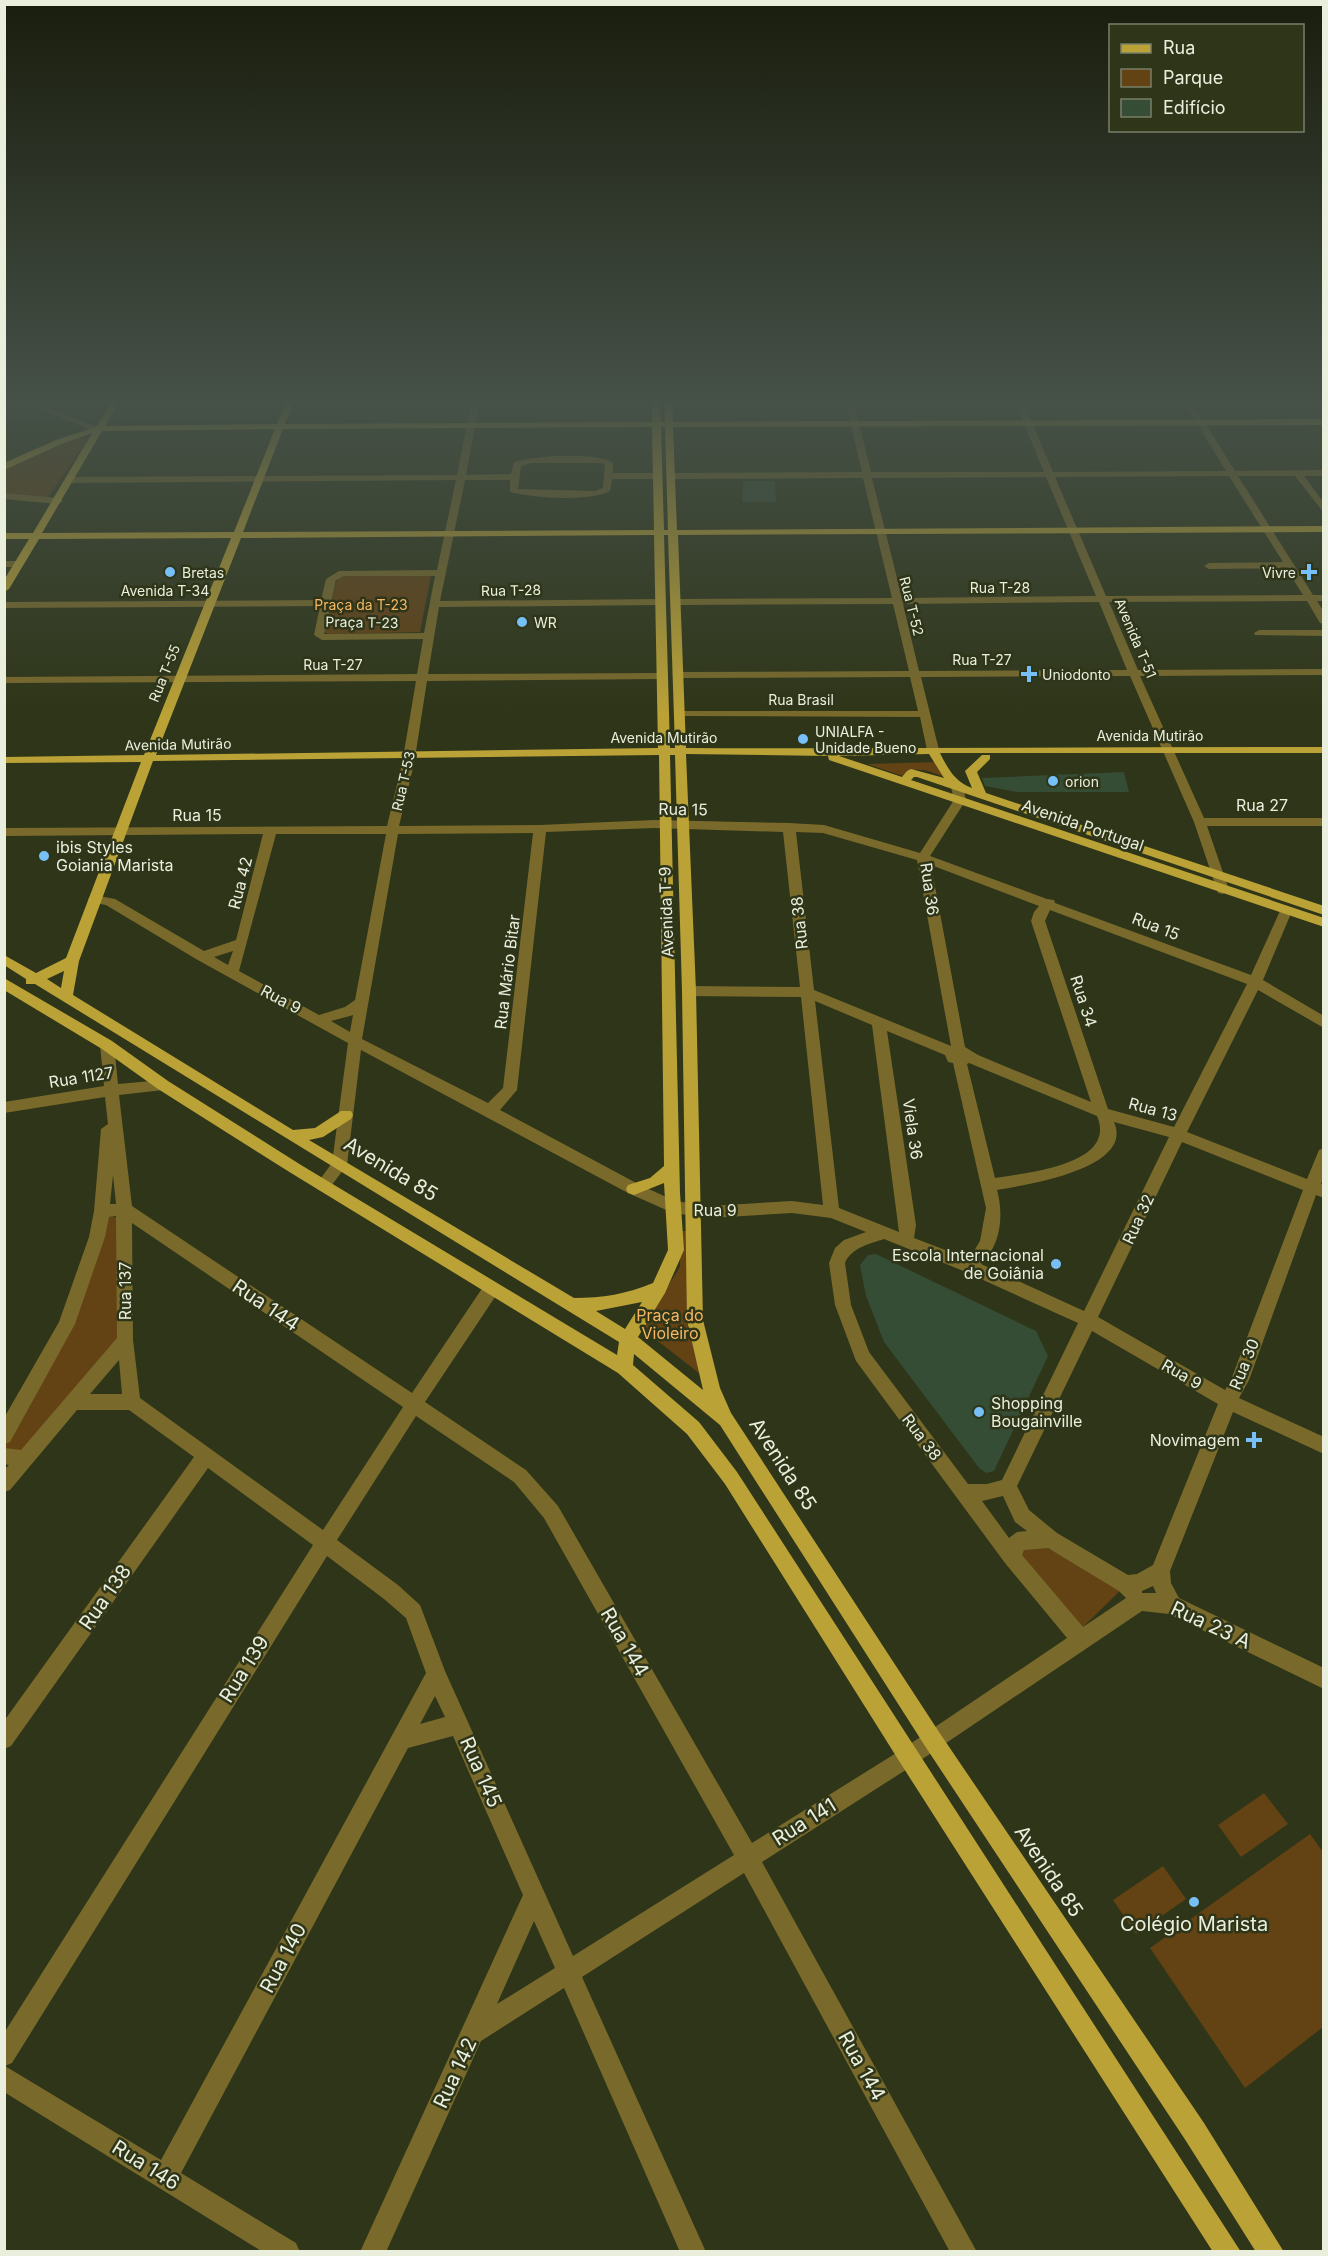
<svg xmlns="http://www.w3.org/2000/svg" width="1328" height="2256" viewBox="0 0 1328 2256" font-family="Inter,sans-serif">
	<rect width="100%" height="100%" fill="#2e3518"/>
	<path fill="#634214" d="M80 437 88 439 46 500 5 496 4 470Z
		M343 576H431L420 632 329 634 323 632 337 579Z
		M936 762 946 778C932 772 916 764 903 776L867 764Z
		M105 1217H117L122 1339 23 1458 5 1449V1445L74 1320Z
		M680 1231H686L704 1377 641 1328 680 1267Z
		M1039 1544 1125 1586 1080 1630 1018 1552Z
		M1264 1793 1288 1824 1241 1857 1218 1825Z
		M1310 1834 1323 1852V2027L1245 2088 1150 1948Z
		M1163 1866 1186 1899 1136 1934 1113 1900Z"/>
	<path fill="#354c35" d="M743 481H775L776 502H742Z
		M1124 772 1129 792H1017L985 786 982 778Z
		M876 1254 1036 1331 1048 1356 994 1471 986 1473 979 1468 884 1342 866 1296 860 1265 868 1255Z"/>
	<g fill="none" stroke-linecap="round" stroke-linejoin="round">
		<path fill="#796a2c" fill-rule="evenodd" d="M14 399H26L96 427 89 429Z
			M472 399H480L466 475 511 474 514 462C533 456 598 451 613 463V473H658L662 476 658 479H612L610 491C588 502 534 498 510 492V480H465L440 601 660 599 665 602 660 605 439 607 428 674 662 673 667 676 662 679 427 681 414 764 399 826 540 825 654 820 789 823 824 825 920 853 954 800 951 787 957 783 963 787 966 800 930 856 1047 899 1054 900 1055 903 1251 975 1280 911 1286 907 1291 908 1292 911 1263 980 1324 1016V1028L1258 990 1187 1132 1307 1179 1319 1150 1324 1148V1176L1321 1184 1324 1185V1198L1316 1195 1249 1380 1239 1398 1324 1437V1454L1233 1412 1170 1571 1171 1583 1179 1598 1324 1668V1689L1169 1614 1142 1611 915 1764 762 1862 977 2252H950L744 1873 582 1977 706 2252H680L564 1988 481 2041 386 2252H360L523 1895 453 1736 408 1748 181 2173 296 2243 300 2252H263L4 2092V2033L313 1545 208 1468 11 1746 4 1749V1721L194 1457 129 1410H77L10 1490 4 1492V1470L9 1465 4 1464V1448L21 1450 117 1338 116 1216 109 1217 105 1237 75 1324 10 1442 4 1444V1418L59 1322 89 1237 94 1211 101 1129 108 1124 105 1097 4 1113V1102L104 1086 100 1045 102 1041H112L114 1045 118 1084 163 1080 170 1085 163 1090 119 1095 132 1206 412 1393 485 1284 491 1282 497 1284 499 1289 497 1294 425 1402 526 1470 558 1506 752 1843 901 1750 1067 1638 1005 1563 856 1361 835 1305 829 1263 835 1248 844 1240 866 1232 831 1218 792 1213 710 1218 673 1213 628 1193 361 1050 347 1165 328 1190H318L315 1186 332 1163 348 1043 196 959 106 905 89 902 88 899 94 895 115 899 204 951 236 940 263 834 4 836V828L387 826 402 764 416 681 4 683V677L417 674 423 639 322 640 314 635 320 606 4 608V602L321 600 326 579 339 571 437 570 456 480 70 483 66 480 70 477 457 475ZM531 463H601L605 464 603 488 595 491 518 489 521 466ZM344 576H435L424 633 324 634 336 580ZM654 828 783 832 800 987 689 986 682 991 689 996 801 997 823 1205 792 1201 710 1206 675 1201 640 1185 500 1110 517 1090 546 832ZM796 832 823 833 917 860 951 1046 814 990ZM533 833 503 1088 488 1103 362 1039 398 834ZM276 834H386L355 1000 345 1007 319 1015 239 971ZM931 865 1039 906 1034 912 1031 921 1091 1102 978 1055 965 1047ZM1050 910 1247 984 1174 1127 1108 1109 1045 921ZM233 951 228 965 214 957ZM815 1001 872 1025 899 1232 839 1208ZM353 1015 350 1032 331 1021 350 1016ZM887 1031 945 1055 948 1062 953 1063 986 1208 980 1241 974 1251 966 1258 914 1238 916 1225ZM969 1063 1097 1116C1118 1165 1026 1173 995 1178L967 1064ZM1114 1122 1169 1137 1084 1311 981 1264C1001 1245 1004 1215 997 1190 1024 1185 1135 1169 1114 1122ZM1182 1142 1303 1190 1232 1377 1225 1390 1098 1317ZM113 1175 116 1204H110ZM132 1223 403 1407 323 1530 140 1398 133 1340ZM884 1239 961 1270 1078 1323 1002 1480 987 1484H968L869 1352 851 1305 845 1263C851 1248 869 1244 884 1239ZM1092 1331 1218 1404 1153 1565 1137 1574 1128 1575 1057 1533 1029 1510 1017 1486ZM119 1360 122 1394H90ZM416 1416 514 1482 544 1518 734 1855 573 1956 445 1671 420 1605 398 1585 337 1540ZM1003 1496 1015 1522 1027 1531 1017 1532 1009 1538 982 1501ZM1048 1548 1119 1591 1126 1598 1083 1627 1022 1555 1024 1550ZM327 1556 384 1599 406 1618 426 1673 161 2160 5 2066 12 2063ZM1153 1586 1156 1593H1142V1591ZM435 1696 445 1717 420 1724ZM534 1921 555 1968 497 2004Z
			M845 399H853L871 472H1044L1014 399H1022L1053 472 1226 471 1182 399H1190L1235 471 1324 470V476H1304L1324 503V513L1295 476H1238L1313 595H1324V601H1317L1324 612V624L1320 623 1307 601 1109 602 1138 670 1324 669V675L1140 676 1204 818H1324V826H1207L1229 890 1223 894 1218 893 1194 822 1130 676 921 677 939 750 933 753 927 750 920 717 674 716V712L678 711H918L910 677 677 678 672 675 677 672 909 671 893 604 676 605 671 602 676 599 892 598 863 478 670 479 666 476 670 473 862 472ZM1229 476 1283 562 1209 563 1204 566 1209 569 1286 568 1303 595 1106 596 1055 477ZM1046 477 1096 596 902 598 872 478ZM1099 602 1127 670 919 671 903 604Z
			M4 493 58 498 63 501 58 504 4 499Z
			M4 561H19L24 564 19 567H4Z
			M1259 630H1324V636L1255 635 1254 633Z"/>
		<path fill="#bba236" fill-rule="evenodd" d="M113 399H121L105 426 277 424 287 399H295L285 424 652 422V399H660L661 422H665L664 399H672L673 422 1324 419V425L673 427 677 530 1324 526V532L678 535 686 748C899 749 1111 747 1324 747V753H940C948 769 955 782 972 788L965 771 982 755H990V759L977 772 986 793 1324 906V915L917 777H914L911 780 1324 918V927L829 760 828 756 686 754 696 991 703 1320 720 1388 731 1413 939 1732 1204 2123 1284 2252H1256L1186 2141 925 1746 720 1425 634 1354 633 1365 699 1422 737 1472 1241 2252H1213L901 1764 725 1484 687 1434 618 1373 291 1173 158 1089 102 1049 4 990V978L112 1041 168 1081 301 1165 617 1355 619 1342 35 984H26V979L4 965V955L36 973 66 958 141 762 4 763V757L144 755 231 538 39 539 9 589 4 592V580L29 539H4V533H33L92 433 62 444 4 470V463L56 440 96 427ZM652 427 654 530 243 532 283 429ZM661 427H665L668 530H664ZM275 429 234 532 42 533 102 431ZM654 535 658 748 156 755 241 538ZM664 535H668L675 748H670ZM929 754 944 778 911 769 907 771 902 777 839 756ZM659 755 664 1166 650 1178 628 1185 626 1189 628 1193 634 1195 664 1183 668 1250 653 1283C627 1294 602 1298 574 1298L309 1140 323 1137 351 1119 353 1115 351 1111H341L315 1128 293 1130 73 995 79 961 153 761ZM670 755H675L682 991 687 1320 703 1390 638 1337 665 1293 684 1250 680 1193ZM64 971 61 988 47 979ZM642 1302 625 1329 596 1311Z"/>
	</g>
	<linearGradient id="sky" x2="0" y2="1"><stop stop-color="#191d0d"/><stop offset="0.56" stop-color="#465148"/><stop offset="1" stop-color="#465148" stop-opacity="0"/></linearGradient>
	<rect width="1328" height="715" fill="url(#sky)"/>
	<g fill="#76c0f7" stroke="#2e3518" stroke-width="2">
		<circle cx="170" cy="572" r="6"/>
		<path d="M1306 563h6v6h6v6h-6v6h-6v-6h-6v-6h6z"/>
		<circle cx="522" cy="622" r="6"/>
		<path d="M1026 665h6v6h6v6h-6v6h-6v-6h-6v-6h6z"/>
		<circle cx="803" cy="739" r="6"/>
		<circle cx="1053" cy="781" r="6"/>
		<circle cx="44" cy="856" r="6"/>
		<circle cx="1056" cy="1264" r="6"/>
		<circle cx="979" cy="1412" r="6"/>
		<path d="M1251 1431h6v6h6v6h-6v6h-6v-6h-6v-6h6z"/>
		<circle cx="1194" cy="1902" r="6"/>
	</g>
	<g text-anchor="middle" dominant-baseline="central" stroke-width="5" stroke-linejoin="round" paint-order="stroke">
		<g font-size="14" fill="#eaefdd" stroke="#2e3518" text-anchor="start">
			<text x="182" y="572">Bretas</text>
			<text x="1296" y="572" text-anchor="end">Vivre</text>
			<text x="534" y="622">WR</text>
			<text x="1042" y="674">Uniodonto</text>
			<text x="815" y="731">UNIALFA -<tspan x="815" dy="16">Unidade Bueno</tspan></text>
			<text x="1065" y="781">orion</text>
		</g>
		<g font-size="14" fill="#eaefdd" stroke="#2e3518">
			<text x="1000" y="587">Rua T-28</text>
			<text x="165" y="590">Avenida T-34</text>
			<text transform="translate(511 590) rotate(-1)">Rua T-28</text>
			<text transform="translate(912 606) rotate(76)">Rua T-52</text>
			<text transform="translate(362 622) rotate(1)">Praça T-23</text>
			<text transform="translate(1136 638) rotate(67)">Avenida T-51</text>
			<text x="982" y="659">Rua T-27</text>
			<text x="333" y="664">Rua T-27</text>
			<text transform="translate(164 673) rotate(-68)">Rua T-55</text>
			<text x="801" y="699">Rua Brasil</text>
			<text x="1150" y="735">Avenida Mutirão</text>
			<text x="664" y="737">Avenida Mutirão</text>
			<text transform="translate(178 744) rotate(-1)">Avenida Mutirão</text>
			<text transform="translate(403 781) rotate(-77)">Rua T-53</text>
		</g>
		<g font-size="14" fill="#f8b763" stroke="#2e3518">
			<text x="361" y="604">Praça da T-23</text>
		</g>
		<g font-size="16" fill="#eaefdd" stroke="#2e3518">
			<text x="1262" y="805">Rua 27</text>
			<text transform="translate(683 809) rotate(1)">Rua 15</text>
			<text x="197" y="815">Rua 15</text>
			<text transform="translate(1083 825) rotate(19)">Avenida Portugal</text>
			<text transform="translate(240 883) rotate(-76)">Rua 42</text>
			<text transform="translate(930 889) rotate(82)">Rua 36</text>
			<text transform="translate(666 912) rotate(-92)">Avenida T-9</text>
			<text transform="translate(799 923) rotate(-96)">Rua 38</text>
			<text transform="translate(1156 926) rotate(21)">Rua 15</text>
			<text transform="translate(507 972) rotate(-83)">Rua Mário Bitar</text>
			<text transform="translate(281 999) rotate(28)">Rua 9</text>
			<text transform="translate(1084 1001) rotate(72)">Rua 34</text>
			<text transform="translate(81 1077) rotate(-9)">Rua 1127</text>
			<text transform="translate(1153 1109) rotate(15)">Rua 13</text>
			<text transform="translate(913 1129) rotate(82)">Viela 36</text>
			<text x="715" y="1210">Rua 9</text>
			<text transform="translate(1138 1219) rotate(-65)">Rua 32</text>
			<text transform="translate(125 1291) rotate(-90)">Rua 137</text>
			<text transform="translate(1244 1364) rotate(-68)">Rua 30</text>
			<text transform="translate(1182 1374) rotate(30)">Rua 9</text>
			<text transform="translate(922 1437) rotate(53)">Rua 38</text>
		</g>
		<g font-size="16" fill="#eaefdd" stroke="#2e3518" text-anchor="start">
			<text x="56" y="847">ibis Styles<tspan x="56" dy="18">Goiania Marista</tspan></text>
			<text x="1044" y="1255" text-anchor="end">Escola Internacional<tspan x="1044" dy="18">de Goiânia</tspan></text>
			<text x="991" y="1403">Shopping<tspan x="991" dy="18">Bougainville</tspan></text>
			<text x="1240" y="1440" text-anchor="end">Novimagem</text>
		</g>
		<g font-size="16" fill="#f8b763" stroke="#2e3518">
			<text x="670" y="1315">Praça do<tspan x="670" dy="18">Violeiro</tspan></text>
		</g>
		<g font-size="20" fill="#eaefdd" stroke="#2e3518">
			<text transform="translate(391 1169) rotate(31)">Avenida 85</text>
			<text transform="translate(266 1305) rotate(34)">Rua 144</text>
			<text transform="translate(783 1464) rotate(57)">Avenida 85</text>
			<text transform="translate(105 1597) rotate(-55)">Rua 138</text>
			<text transform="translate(1211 1625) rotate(25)">Rua 23 A</text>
			<text transform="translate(625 1642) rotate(60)">Rua 144</text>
			<text transform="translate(244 1669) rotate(-58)">Rua 139</text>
			<text transform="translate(481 1772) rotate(66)">Rua 145</text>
			<text transform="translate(804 1822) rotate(-32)">Rua 141</text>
			<text transform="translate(1049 1871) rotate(56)">Avenida 85</text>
			<text transform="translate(283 1958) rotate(-62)">Rua 140</text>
			<text transform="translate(862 2066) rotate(61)">Rua 144</text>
			<text transform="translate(455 2073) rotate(-65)">Rua 142</text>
			<text transform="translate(146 2165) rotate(32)">Rua 146</text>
		</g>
		<g font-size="20" fill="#eaefdd" stroke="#2e3518">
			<text x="1194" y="1924">Colégio Marista</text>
		</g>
	</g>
	<rect width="1328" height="2256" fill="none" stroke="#eaefdd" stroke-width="12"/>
	<rect x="1109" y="24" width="195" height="108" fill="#2e3518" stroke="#797f67" stroke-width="1.5"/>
	<rect x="1121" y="44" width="30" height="9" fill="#bba236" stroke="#797f67" stroke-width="1.5"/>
	<text x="1163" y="54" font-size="18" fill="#eaefdd">Rua</text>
	<rect x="1121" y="69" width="30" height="18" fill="#634214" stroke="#797f67" stroke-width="1.5"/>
	<text x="1163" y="84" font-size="18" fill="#eaefdd">Parque</text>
	<rect x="1121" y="99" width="30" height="18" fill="#354c35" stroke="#797f67" stroke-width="1.5"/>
	<text x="1163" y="114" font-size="18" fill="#eaefdd">Edifício</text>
</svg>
